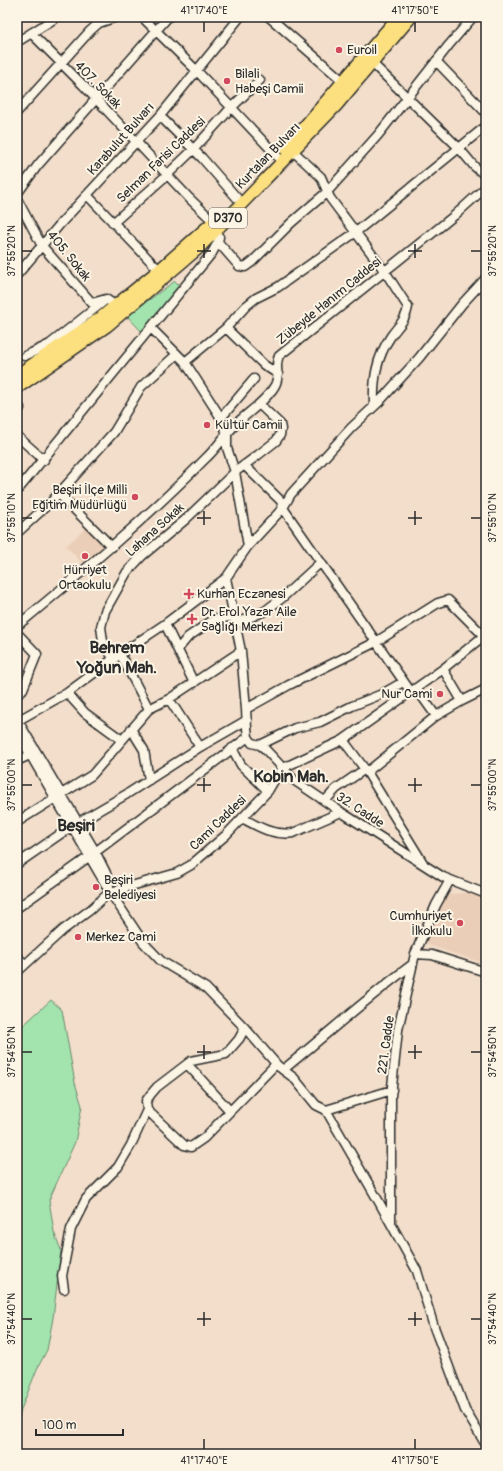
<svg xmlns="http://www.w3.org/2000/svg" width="503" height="1471" viewBox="0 0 503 1471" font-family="Pangolin,sans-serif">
	<rect width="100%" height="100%" fill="#f2deca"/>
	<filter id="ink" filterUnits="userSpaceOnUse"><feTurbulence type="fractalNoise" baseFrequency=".025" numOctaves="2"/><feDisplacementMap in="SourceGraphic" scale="8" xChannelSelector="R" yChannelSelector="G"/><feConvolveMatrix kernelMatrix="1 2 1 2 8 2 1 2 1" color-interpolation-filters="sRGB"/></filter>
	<g filter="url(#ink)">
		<path fill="#ebceb7" d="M87 527 105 546 84 565 66 546Z
			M464 893H475L486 897V964L428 945 427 941 442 904 446 897 452 894Z"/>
		<path fill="#a3e4ae" stroke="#67886c" d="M175 281 178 284 177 291 143 333 127 316Z
			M51 1000 62 1010 75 1083 82 1106 75 1142 49 1200 54 1232 61 1250 53 1318 47 1350 37 1369 22 1407 17 1425V1031Z"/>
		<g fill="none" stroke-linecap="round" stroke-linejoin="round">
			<g stroke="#2b2b2b" stroke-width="11">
				<path id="minor" d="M142 17 197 71 278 157
					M269 17 343 81
					M31 33 83 85 189 198 214 222
					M17 42 57 17
					M436 61 486 113
					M372 63 458 147 474 166 486 176
					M17 112 90 31 99 23 116 17
					M160 116 202 158 237 198
					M293 151 321 177 330 198 386 273 408 307C406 320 398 326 391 336 376 358 373 380 374 406
					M17 194 38 165 168 17
					M87 195 159 270
					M17 199 42 246 92 303 106 299 115 305
					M113 223 168 174 193 150 231 108 260 80
					M218 242 239 266 245 267 252 262 291 223 327 192 378 135 449 45 473 17
					M17 275 61 223 160 116 240 17
					M151 328 185 362 221 418 227 434V448L235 472 248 546
					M226 328 264 365 278 374
					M25 356 50 344 103 302
					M185 362 226 328 246 306 256 298 278 287 356 232 486 126
					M17 411 20 408
					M221 418 254 379
					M17 436 44 460
					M244 465 281 501 283 508 411 692
					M17 491 212 253 218 242 219 237
					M59 494 112 547
					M17 533 53 500 114 432 141 387 177 354
					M226 578 241 651 246 709 247 728 248 737 252 743 260 745 265 749 295 781 341 812 443 877 486 894
					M165 624 194 683
					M235 624 265 611 282 598 321 562
					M17 626C81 573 146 519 205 459 216 449 224 436 235 425 247 413 262 404 272 390 283 376 273 368 279 356L455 215 486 187
					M17 633 37 654 23 689 17 695
					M178 649 188 637 213 620 234 616
					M120 654 149 709
					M114 660 103 641 101 627 105 611 127 572 142 556 185 520 235 472 258 455 276 441 280 435 281 429 280 424 259 404
					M443 669 462 701
					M416 688 436 716
					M67 693 85 713 122 740
					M169 699 200 747
					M246 709 289 685 376 642 438 603 448 600 484 636
					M17 721 67 693 120 654 165 624 226 578 248 546 283 508 291 494 351 428 379 402 419 358 462 304 486 278
					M17 725 21 726 95 851 106 873 109 885
					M131 729 144 750 149 780
					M17 732 110 892 143 942 161 961 206 988 245 1028 278 1066 294 1078 316 1105 326 1110 379 1202 417 1271 434 1327 465 1410 486 1445
					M343 740 367 772 423 863
					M260 745 295 728 320 722 352 706 382 694 403 682
					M232 748 241 765 268 791
					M17 761 34 753
					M367 772 436 716 462 701 486 689
					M325 801 336 789 365 769
					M242 818C259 827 273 836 293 833L341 812
					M17 822 92 775 149 709 169 699 241 651
					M17 864 72 826 127 794 200 747 247 720
					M17 908 90 856 248 737
					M415 954 432 955 486 972
					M17 956 24 964
					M17 972 63 930 90 910 110 892 177 873 191 865 226 835 268 791 275 779 283 768 343 740 443 669 486 634
					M187 1064 230 1111
					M283 1070C326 1035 368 997 413 964
					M147 1110 184 1145 191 1147 204 1138 276 1064
					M326 1110 392 1090
					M391 1222V1096L398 1030 415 954 436 905 450 880
					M64 1289 62 1276 71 1229 86 1199 118 1167 131 1145 147 1110 146 1101 151 1094 157 1087 191 1061 226 1054 239 1039 245 1028"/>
			</g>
			<g stroke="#2b2b2b" stroke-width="14">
				<path id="highway" d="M285 149 398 17
					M17 375 100 318 159 270 222 214
					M17 388 107 326 200 247 336 106 411 17"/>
			</g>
			<use href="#minor" stroke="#fcf5e5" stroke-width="8"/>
			<use href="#highway" stroke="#fce080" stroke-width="11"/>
		</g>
	</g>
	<path fill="none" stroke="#2b2b2b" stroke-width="1.5" d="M204 22V32M415 22V32M204 244V258M415 244V258M22 251H32M197 251H211M408 251H422M471 251H481M204 511V525M415 511V525M22 518H32M197 518H211M408 518H422M471 518H481M204 778V792M415 778V792M22 785H32M197 785H211M408 785H422M471 785H481M204 1045V1059M415 1045V1059M22 1052H32M197 1052H211M408 1052H422M471 1052H481M204 1312V1326M415 1312V1326M22 1319H32M197 1319H211M408 1319H422M471 1319H481M204 1439V1449M415 1439V1449"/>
	<g fill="#d1495b" stroke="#fcf5e5" stroke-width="1.5">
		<circle cx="339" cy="50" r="4"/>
		<circle cx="227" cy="81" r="4"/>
		<circle cx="207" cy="425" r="4"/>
		<circle cx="135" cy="497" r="4"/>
		<circle cx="85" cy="556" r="4"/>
		<path d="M187 588h4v4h4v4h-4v4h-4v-4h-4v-4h4z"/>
		<path d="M190 613h4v4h4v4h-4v4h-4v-4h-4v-4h4z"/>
		<circle cx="440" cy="694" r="4"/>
		<circle cx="96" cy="887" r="4"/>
		<circle cx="460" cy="923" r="4"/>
		<circle cx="78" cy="937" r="4"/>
	</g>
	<g text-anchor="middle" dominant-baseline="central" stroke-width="4" stroke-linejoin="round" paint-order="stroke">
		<rect fill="#fcf5e5" stroke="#6a6863" stroke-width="1" x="209" y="208" width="38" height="20" rx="3"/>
		<g font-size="12" font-weight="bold" fill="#2b2b2b">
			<text x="228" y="218">D370</text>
		</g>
		<g font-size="13" fill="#2b2b2b" stroke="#fcf5e5" text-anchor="start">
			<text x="347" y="50">Euroil</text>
			<text x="235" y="74">Bilali<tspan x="235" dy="15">Habeşi Camii</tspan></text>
			<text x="215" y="425">Kültür Camii</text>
			<text x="127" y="490" text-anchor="end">Beşiri İlçe Milli<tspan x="127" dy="15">Eğitim Müdürlüğü</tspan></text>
			<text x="85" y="570" text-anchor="middle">Hürriyet<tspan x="85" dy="15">Ortaokulu</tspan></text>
			<text x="197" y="594">Kurhan Eczanesi</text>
			<text x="201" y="612">Dr. Erol Yazar Aile<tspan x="201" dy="15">Sağlığı Merkezi</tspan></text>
			<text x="432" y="694" text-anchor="end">Nur Cami</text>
			<text x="104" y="880">Beşiri<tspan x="104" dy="15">Belediyesi</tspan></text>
			<text x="452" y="916" text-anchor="end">Cumhuriyet<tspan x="452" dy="15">İlkokulu</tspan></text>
			<text x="86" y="937">Merkez Cami</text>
		</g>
		<g font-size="13" fill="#2b2b2b" stroke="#fcf5e5">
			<text transform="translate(98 85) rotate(46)">407. Sokak</text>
			<text transform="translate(121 139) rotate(-48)">Karabulut Bulvarı</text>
			<text transform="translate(268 156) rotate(-46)">Kurtalan Bulvarı</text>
			<text transform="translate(161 160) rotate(-44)">Selman Farisi Caddesi</text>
			<text transform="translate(69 256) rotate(51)">405. Sokak</text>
			<text transform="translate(329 301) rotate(-39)">Zübeyde Hanım Caddesi</text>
			<text transform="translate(155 530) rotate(-42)">Lahana Sokak</text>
			<text transform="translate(360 810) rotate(33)">32. Cadde</text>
			<text transform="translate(218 823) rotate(-44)">Cami Caddesi</text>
			<text transform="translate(386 1045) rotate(-82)">221. Cadde</text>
		</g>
		<g font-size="17" font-weight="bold" fill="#2b2b2b" stroke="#fcf5e5">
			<text x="117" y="647">Behrem<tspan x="117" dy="20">Yoğun Mah.</tspan></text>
			<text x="291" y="776">Kobin Mah.</text>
			<text x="76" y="825">Beşiri</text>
		</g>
	</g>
	<rect width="503" height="1471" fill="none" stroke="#fcf5e5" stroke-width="44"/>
	<path d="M36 1429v6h87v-6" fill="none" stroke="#2b2b2b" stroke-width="2"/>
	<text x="42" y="1429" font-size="12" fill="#2b2b2b" stroke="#fcf5e5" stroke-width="3" paint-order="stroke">100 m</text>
	<rect x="22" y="22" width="459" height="1427" fill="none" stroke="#2b2b2b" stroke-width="1.5"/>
	<g font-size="10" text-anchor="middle" fill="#2b2b2b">
		<text x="204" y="14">41°17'40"E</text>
		<text x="415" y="14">41°17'50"E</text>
		<text transform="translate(11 251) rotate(-90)" y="4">37°55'20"N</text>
		<text transform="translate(492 251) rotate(-90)" y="4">37°55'20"N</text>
		<text transform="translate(11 518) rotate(-90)" y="4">37°55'10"N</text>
		<text transform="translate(492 518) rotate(-90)" y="4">37°55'10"N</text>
		<text transform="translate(11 785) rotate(-90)" y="4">37°55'00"N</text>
		<text transform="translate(492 785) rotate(-90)" y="4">37°55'00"N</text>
		<text transform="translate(11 1052) rotate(-90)" y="4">37°54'50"N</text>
		<text transform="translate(492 1052) rotate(-90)" y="4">37°54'50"N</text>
		<text transform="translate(11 1319) rotate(-90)" y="4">37°54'40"N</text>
		<text transform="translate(492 1319) rotate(-90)" y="4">37°54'40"N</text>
		<text x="204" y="1464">41°17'40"E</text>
		<text x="415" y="1464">41°17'50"E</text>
	</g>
</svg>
